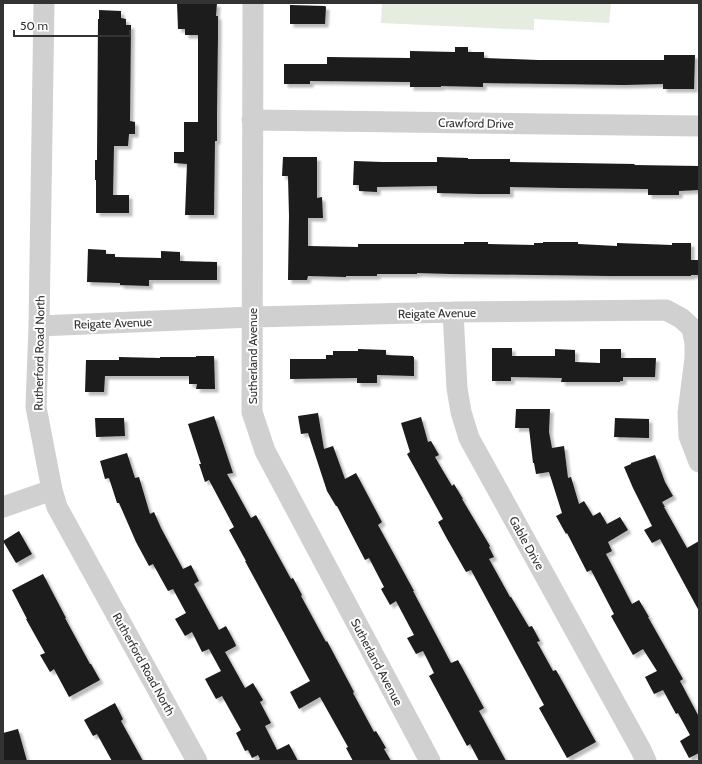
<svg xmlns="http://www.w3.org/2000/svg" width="702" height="764" viewBox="0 0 702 764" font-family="Cabin,sans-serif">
	<defs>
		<filter id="shadow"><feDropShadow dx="3.5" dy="3.5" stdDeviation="1" flood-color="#0004"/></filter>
	</defs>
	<rect width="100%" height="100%" fill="#fff"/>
	<path fill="#e6ecdf" d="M382 3H611L609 23 534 19V30L381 23Z"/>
	<path fill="#1a1a1a" filter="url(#shadow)" d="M177 3H217L216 16H218V35L217 111V141H215L214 215H185L187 164 174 163V152H184V122H198V35H185V29H178Z
		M290 5 325 6 326 7 325 24H290Z
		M99 10 121 11V18L126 19V25H131L130 121 135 122V134H129L128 146H114L113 195H129V213H96V180H95V160H97L98 19H99Z
		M455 47H468V52H484V58L538 60H664V55H695L694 89H663V84L624 85 483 83V87L441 86V87H410V82L310 81V84H284V64H327V57L410 58V51L455 52Z
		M283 157H317V198L322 197 323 218H308V246L358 247V244H464V242H488V244L534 245V243H543V242H578V244L617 246V243L672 245V243H691V260H699V275H691V276H610L451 274 417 273V274H377V276H346V277L308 276 307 280H288L289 216 288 176H282Z
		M437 157 468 158V159H510V162L635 164 634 165 699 166V190L679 191V195H648V189L564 188 510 187V194H479L437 193V186L377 187V192L359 191V185H353L354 161 382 162H437Z
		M88 249 106 250V254H115V257L161 258V251L180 252V261L217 262V280H149V286L120 285V283L87 282Z
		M492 348H512V356H555V349L575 350V362L600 363V349H621V358H656L655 377H623V381H620V382H561L562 378 511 377V381H492Z
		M358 349 386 350V355L413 356V357H414V376L377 375V383H357V378L290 379V359H326V355H333V351H358Z
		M196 356H214L215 389H196L197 384H189V376H105L104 392H85L86 360H119V357L160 358V357H196Z
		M516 409H550L549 432 552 448 564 446 568 478 571 477 579 504 584 501 593 516 600 512 607 524 620 517 628 530 608 542 612 551 606 554 632 604 639 600 649 617H648L683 679 680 681 699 717V753L689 758 680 741 690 735 678 713 676 714 663 690 654 694 645 677 657 671 643 649 633 655 611 616 614 614 591 570 587 572 567 533 566 534 556 516 562 513 549 472 536 474 534 463H533L529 428H515Z
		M318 413 324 449 333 446 345 479 356 473 382 522 378 525 414 591H413L451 663 458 660 484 708 479 711 506 761H479L470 744 467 746 429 676 434 673 423 651 416 654 407 638 414 635 396 601 390 605 381 589 384 587 369 558 365 560 337 506H336L327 491 308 433 301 434 298 416Z
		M214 416 233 473 227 474 251 518 256 515 291 579 293 578 302 595 301 596 326 642 327 641 354 692 353 693 374 732 376 731 386 748 384 749 391 761H353L346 748 348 747 320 697 299 709 290 692 310 681 245 561H246L229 530 234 527 209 480 205 482 199 464H201L188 424Z
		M421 417 428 442 431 441 439 455 435 457 439 464 452 486 454 484 463 499H462L490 546 489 547 494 557 489 559 510 597H511L529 627 532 626 540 641 537 642 553 671 556 670 596 742 567 758 539 708 544 705 471 570 466 572 446 537 438 522 443 519 407 454 410 452 401 423Z
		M95 418H124L125 436 96 437Z
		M615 418 649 419V438L614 437Z
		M127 453 135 478 139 477 150 514 154 512 161 528 183 569 191 565 199 581 194 584 219 630 226 626 235 643 236 646 225 652 245 688 253 683 263 700 260 702 271 723 265 726 277 750 289 744 298 761H257L260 759 258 755 252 758 248 750 245 751 236 733 241 730 222 696 216 699 205 679 221 671 209 649 202 652 192 632 185 636 175 619 186 613 173 589 168 591 153 564 149 566 136 542 119 503H117L109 478 105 479 100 461Z
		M655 455 665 482 673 496 662 502 665 507H664L687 548 699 541V611L660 539 652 543 644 530 652 526 633 488 624 467 631 464V463Z
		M19 531 32 554 16 563 3 541Z
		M43 574 66 618H65L90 664H91L100 680 69 697 54 669 50 672 40 655 45 653 26 619H27L12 590Z
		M115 703 123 719 121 721 143 761H112L97 734 93 736 84 720Z
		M18 729 27 761H3V733Z"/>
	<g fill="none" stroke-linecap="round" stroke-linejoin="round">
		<path stroke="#d0d0d0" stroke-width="21" d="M44 3 39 326 36 407 52 490 57 507 197 761
			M253 3 252 412 265 451 430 761
			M252 120 699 126
			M453 312 457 388 461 412 469 438 641 750 646 761
			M39 326 251 317 453 312 666 310 681 318 692 328 695 343V358L688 413 689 436 699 462
			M3 507 52 490"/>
	</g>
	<g text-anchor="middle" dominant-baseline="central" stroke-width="4" stroke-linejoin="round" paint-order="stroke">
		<g font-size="12" fill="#333" stroke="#fff">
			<text transform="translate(476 123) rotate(1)">Crawford Drive</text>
			<text transform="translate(437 313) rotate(-1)">Reigate Avenue</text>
			<text transform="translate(113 323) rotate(-2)">Reigate Avenue</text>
			<text transform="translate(39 353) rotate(-89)">Rutherford Road North</text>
			<text transform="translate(252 356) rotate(-90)">Sutherland Avenue</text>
			<text transform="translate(527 543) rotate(61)">Gable Drive</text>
			<text transform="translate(377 662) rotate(62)">Sutherland Avenue</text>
			<text transform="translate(144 664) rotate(61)">Rutherford Road North</text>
		</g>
	</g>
	<rect width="702" height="764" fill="none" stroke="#333333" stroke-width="8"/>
	<path d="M14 30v6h116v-6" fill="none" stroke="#333333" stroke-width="2"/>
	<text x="20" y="30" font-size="12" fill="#333333" stroke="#ffffff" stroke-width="3" paint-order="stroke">50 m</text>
</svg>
